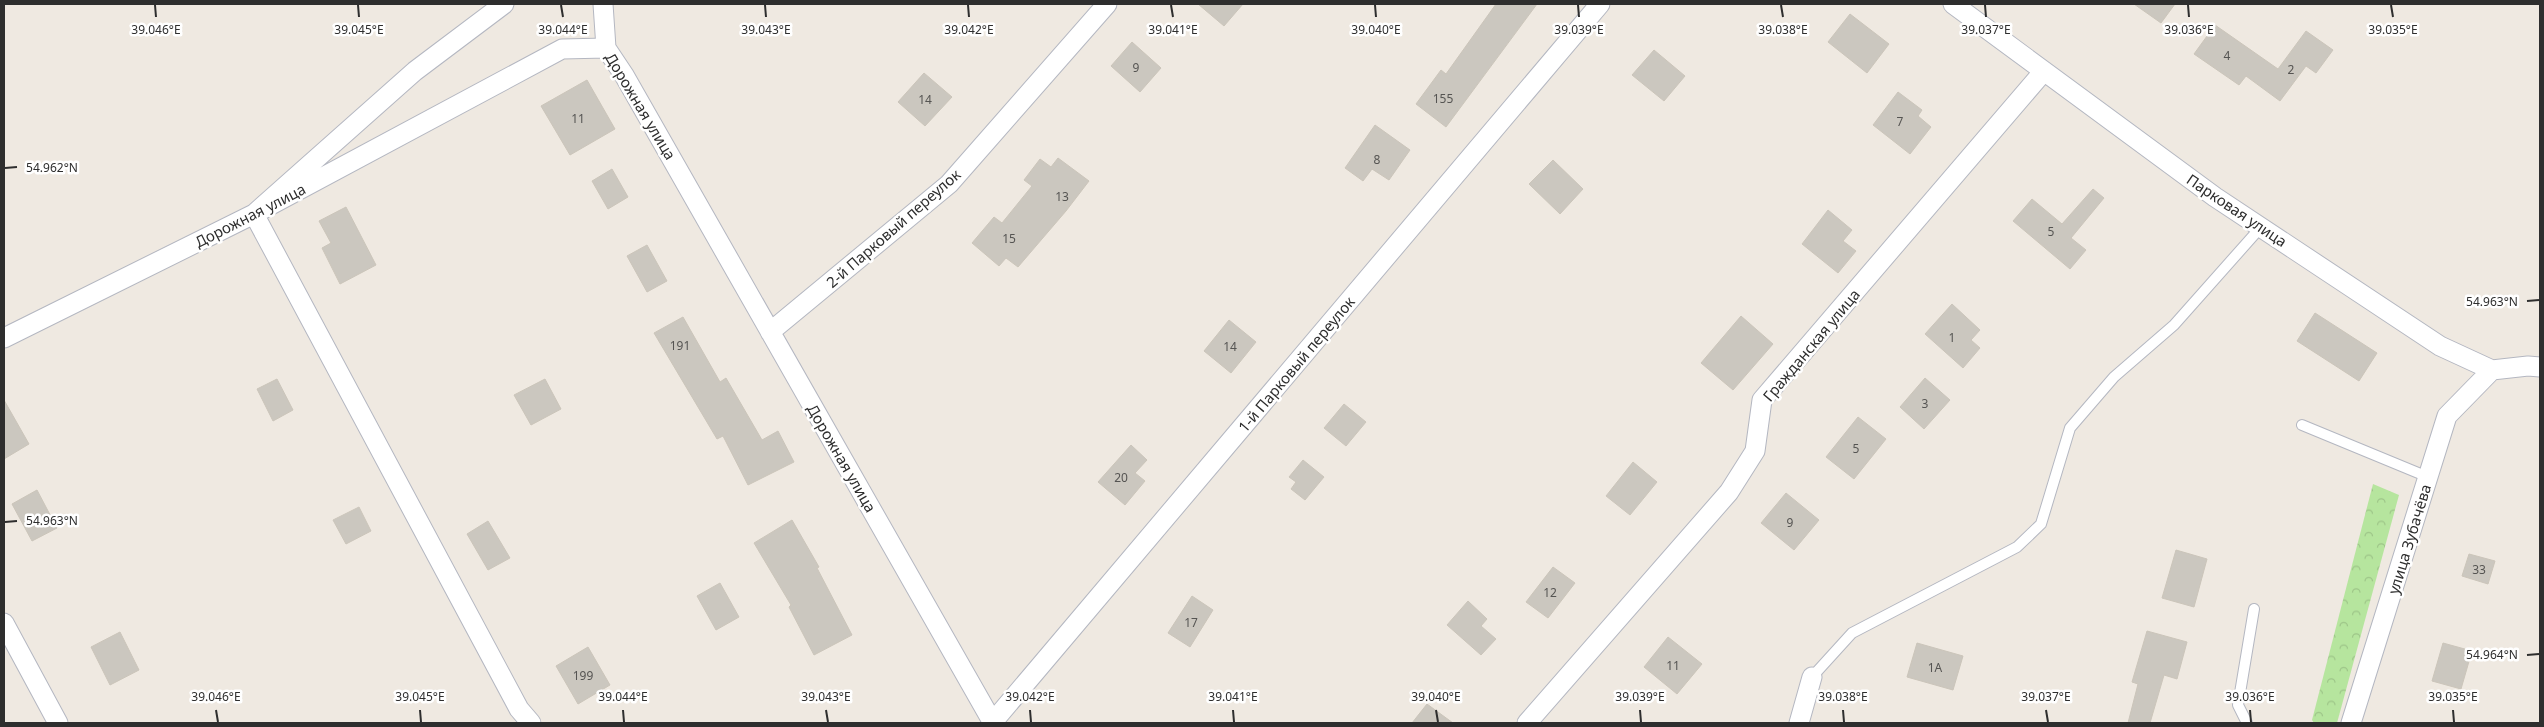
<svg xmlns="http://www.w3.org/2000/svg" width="2544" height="727" viewBox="0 0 2544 727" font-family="'Noto Sans',sans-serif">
	<defs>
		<pattern id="forest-crowns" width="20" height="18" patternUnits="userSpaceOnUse" patternTransform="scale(1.25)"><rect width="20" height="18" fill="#b6e59e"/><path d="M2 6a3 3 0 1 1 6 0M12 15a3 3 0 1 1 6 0" fill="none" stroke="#9dc588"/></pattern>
	</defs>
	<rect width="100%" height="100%" fill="#efe9e1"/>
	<path fill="url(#forest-crowns)" d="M2373 484 2399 495 2337 723H2314L2312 720Z"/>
	<path fill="#cbc7bf" stroke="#cbc5ba" d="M1198 4H1243L1224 26Z
		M1496 4H1537L1446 127 1416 104 1441 70 1446 74Z
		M2134 4H2175L2161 23Z
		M1850 14 1889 44 1867 73 1828 42Z
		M2215 25 2278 69 2306 31 2333 50 2316 73 2306 66 2280 101 2246 76 2239 85 2194 54Z
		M1132 42 1161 68 1140 92 1111 66Z
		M1654 50 1685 76 1664 101 1632 75Z
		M924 73 952 97 925 126 898 102Z
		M587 80 615 129 570 155 541 106Z
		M1898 92 1922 110 1918 116 1931 127 1910 154 1873 125Z
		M1375 125 1410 150 1389 180 1372 169 1363 181 1345 168Z
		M1058 158 1089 181 1066 211 1018 267 1006 258 999 266 972 243 994 217 1002 223 1032 186 1024 180 1040 159 1051 167Z
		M1553 160 1583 189 1560 214 1529 184Z
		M612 169 628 197 608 209 592 181Z
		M2093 189 2104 198 2071 238 2086 250 2070 269 2013 221 2032 199 2062 224Z
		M346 207 376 265 340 284 322 248 331 243 319 221Z
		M1828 210 1852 230 1843 241 1856 251 1838 273 1802 244Z
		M647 245 667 281 647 292 627 256Z
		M1952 304 1980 330 1971 340 1980 348 1963 368 1925 334Z
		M2315 313 2377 353 2359 381 2297 341Z
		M1741 316 1773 344 1733 390 1701 363Z
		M683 317 720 382 726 378 762 440 778 431 794 462 748 485 723 436 717 439 654 333Z
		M1229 320 1256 342 1231 373 1204 351Z
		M1925 378 1950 400 1924 429 1900 407Z
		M277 379 293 410 273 421 257 389Z
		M545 379 561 409 531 425 514 395Z
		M4 400 29 444 4 459Z
		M1344 404 1366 422 1346 446 1324 428Z
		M1858 417 1886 439 1854 479 1826 457Z
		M1131 445 1147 460 1135 473 1145 481 1125 505 1098 482Z
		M1303 460 1324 477 1305 500 1291 489 1296 482 1289 477Z
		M1633 462 1657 482 1630 515 1606 496Z
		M37 490 57 528 32 541 12 504Z
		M1786 493 1819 520 1794 550 1761 523Z
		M359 507 371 531 346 544 333 520Z
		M792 520 819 567 817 568 852 635 814 655 789 607 791 605 754 543Z
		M488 521 510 558 488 570 467 534Z
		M2176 550 2207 559 2194 607 2162 598Z
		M2469 554 2495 561 2488 584 2462 576Z
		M1553 567 1575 583 1548 618 1526 602Z
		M720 583 739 617 716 630 697 596Z
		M1192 596 1213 610 1190 647 1168 633Z
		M1468 601 1487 619 1481 626 1496 639 1481 655 1447 625Z
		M2147 631 2187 642 2177 679 2164 675 2150 723H2128L2138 684 2132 682Z
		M120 632 139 670 110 685 91 647Z
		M1668 637 1702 664 1677 694 1644 667Z
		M1917 643 1963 656 1953 690 1907 677Z
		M2443 643 2472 651 2461 689 2432 681Z
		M588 647 610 685 578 704 556 666Z
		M1427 704 1453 723H1412Z"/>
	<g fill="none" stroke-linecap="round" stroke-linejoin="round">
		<g stroke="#b4b7c1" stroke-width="12">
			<path id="service" d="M2302 425 2428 477
				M1812 677 1852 633 2017 547 2041 524 2070 428 2114 377 2174 325 2261 227
				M2247 723 2238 705 2254 609"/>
		</g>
		<g stroke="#b4b7c1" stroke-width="21">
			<path id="minor" d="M504 4 415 71 254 214 519 709 531 723
				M603 4 606 48
				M1953 4 2215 197 2440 346 2492 370 2528 366 2540 367
				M770 332 949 184 1107 4
				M4 338 254 214 562 49 606 48 624 75 993 723
				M4 623 58 723
				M992 723 1600 4
				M1527 723 1729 492 1755 451 1762 400 2044 71
				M1799 723 1812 677
				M2351 723 2447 416 2492 370"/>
		</g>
		<use href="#service" stroke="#fff" stroke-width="10"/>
		<use href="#minor" stroke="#fff" stroke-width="19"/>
	</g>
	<path fill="none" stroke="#2e2e2e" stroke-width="2" d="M155 5 156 17M358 5 359 17M561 5 563 17M765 5 766 17M968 5 969 17M1171 5 1173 17M1375 5 1376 17M1578 5 1579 17M1781 5 1783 17M1985 5 1986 17M2188 5 2189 17M2391 5 2393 17M5 168 17 167M2527 301 2539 300M5 522 17 521M2527 655 2539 654M216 710 218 722M420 710 421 722M623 710 624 722M826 710 828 722M1030 710 1031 722M1233 710 1234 722M1436 710 1438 722M1640 710 1641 722M1843 710 1844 722M2046 710 2048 722M2250 710 2251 722M2453 710 2454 722"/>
	<g text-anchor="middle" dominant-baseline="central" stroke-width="5" stroke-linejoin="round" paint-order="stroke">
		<g font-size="12" fill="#555452">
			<text x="2227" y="55">4</text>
			<text x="1136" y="67">9</text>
			<text x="2291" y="69">2</text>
			<text x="1443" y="98">155</text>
			<text x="925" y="99">14</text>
			<text x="578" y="118">11</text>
			<text x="1900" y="121">7</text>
			<text x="1377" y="159">8</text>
			<text x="1062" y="196">13</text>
			<text x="2051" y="231">5</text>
			<text x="1009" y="238">15</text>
			<text x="1952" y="337">1</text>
			<text x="680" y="345">191</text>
			<text x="1230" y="346">14</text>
			<text x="1925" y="403">3</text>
			<text x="1856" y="448">5</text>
			<text x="1121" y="477">20</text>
			<text x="1790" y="522">9</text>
			<text x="2479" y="569">33</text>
			<text x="1550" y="592">12</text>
			<text x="1191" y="622">17</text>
			<text x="1673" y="665">11</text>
			<text x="1935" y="667">1А</text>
			<text x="583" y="675">199</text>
		</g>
		<g font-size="15" fill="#2e2e2e" stroke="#fff">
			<text transform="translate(641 106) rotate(59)">Дорожная улица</text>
			<text transform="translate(2237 210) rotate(34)">Парковая улица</text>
			<text transform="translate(250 215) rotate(-27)">Дорожная улица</text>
			<text transform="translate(893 228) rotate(-41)">2-й Парковый переулок</text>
			<text transform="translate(1811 345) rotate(-50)">Гражданская улица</text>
			<text transform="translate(1296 364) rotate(-50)">1-й Парковый переулок</text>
			<text transform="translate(842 458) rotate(60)">Дорожная улица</text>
			<text transform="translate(2409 539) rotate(-73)">улица Зубачёва</text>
		</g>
	</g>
	<g font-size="12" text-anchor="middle" fill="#2e2e2e" stroke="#fff" stroke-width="5" stroke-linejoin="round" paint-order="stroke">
		<text x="156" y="34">39.046°E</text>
		<text x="359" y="34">39.045°E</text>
		<text x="563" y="34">39.044°E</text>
		<text x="766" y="34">39.043°E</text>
		<text x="969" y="34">39.042°E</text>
		<text x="1173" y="34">39.041°E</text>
		<text x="1376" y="34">39.040°E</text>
		<text x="1579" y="34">39.039°E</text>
		<text x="1783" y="34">39.038°E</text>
		<text x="1986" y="34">39.037°E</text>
		<text x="2189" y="34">39.036°E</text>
		<text x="2393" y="34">39.035°E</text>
		<text x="52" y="172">54.962°N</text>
		<text x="2492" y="306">54.963°N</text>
		<text x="52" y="525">54.963°N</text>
		<text x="2492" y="659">54.964°N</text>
		<text x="216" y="701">39.046°E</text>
		<text x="420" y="701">39.045°E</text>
		<text x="623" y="701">39.044°E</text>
		<text x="826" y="701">39.043°E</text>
		<text x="1030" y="701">39.042°E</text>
		<text x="1233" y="701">39.041°E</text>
		<text x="1436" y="701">39.040°E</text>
		<text x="1640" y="701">39.039°E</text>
		<text x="1843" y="701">39.038°E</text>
		<text x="2046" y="701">39.037°E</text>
		<text x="2250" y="701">39.036°E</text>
		<text x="2453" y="701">39.035°E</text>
	</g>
	<rect width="2544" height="727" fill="none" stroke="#2e2e2e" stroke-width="10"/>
</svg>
